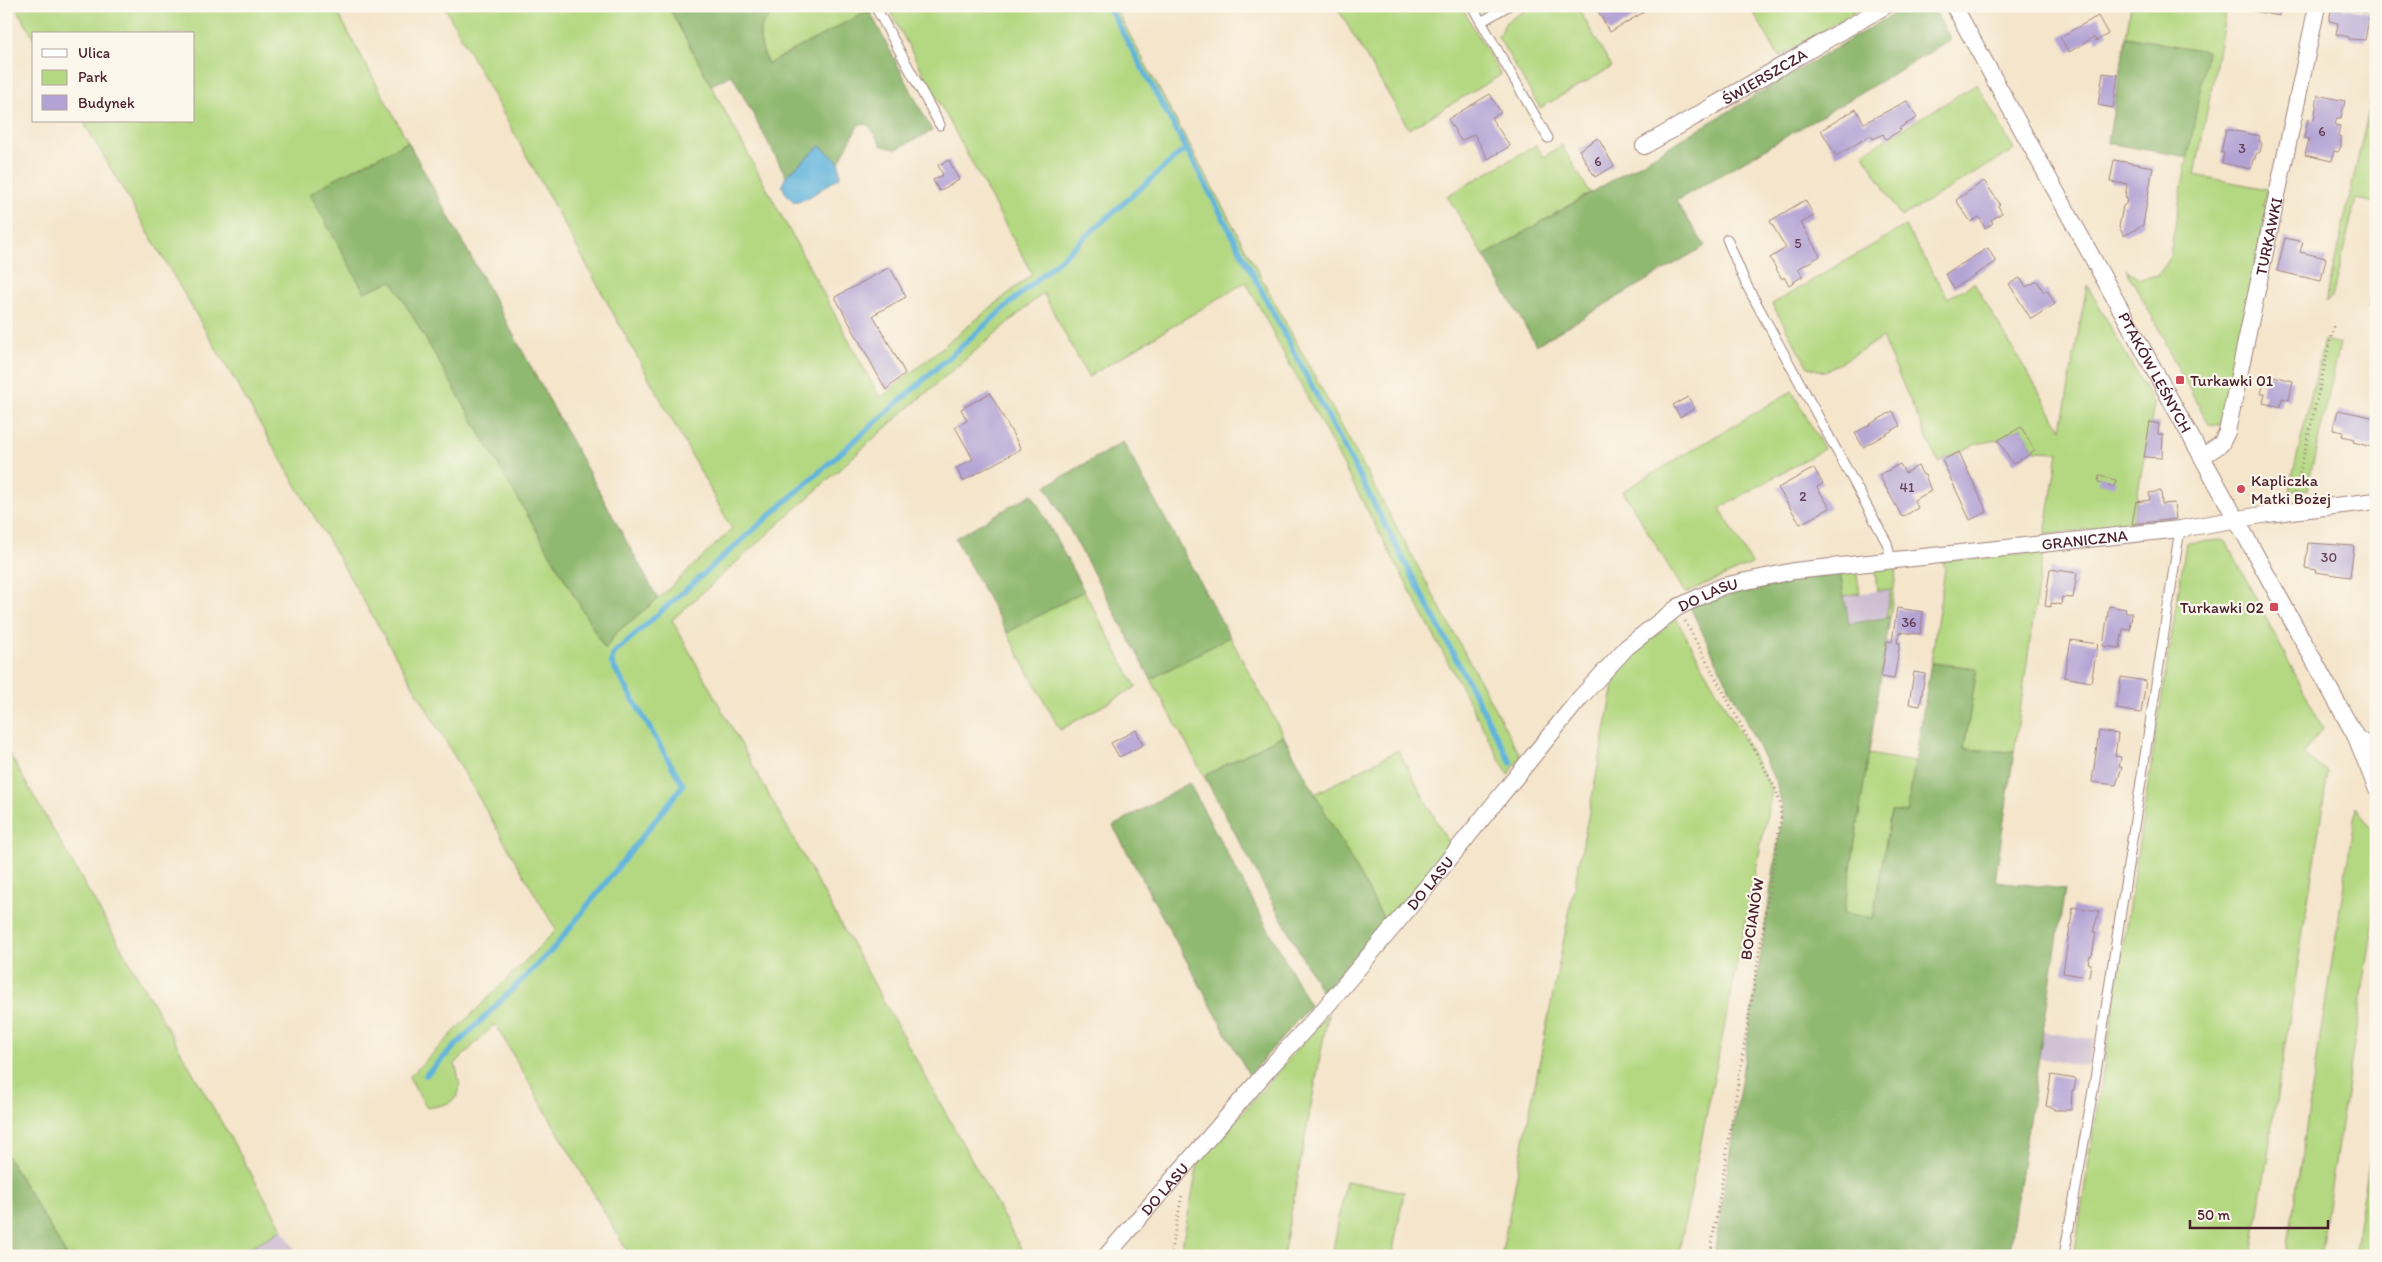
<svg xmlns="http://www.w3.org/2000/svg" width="2382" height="1262" viewBox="0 0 2382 1262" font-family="Itim,sans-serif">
	<rect width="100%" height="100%" fill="#fbf7ec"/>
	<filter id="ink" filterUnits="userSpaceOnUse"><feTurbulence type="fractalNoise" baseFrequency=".02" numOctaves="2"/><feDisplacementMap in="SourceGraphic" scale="10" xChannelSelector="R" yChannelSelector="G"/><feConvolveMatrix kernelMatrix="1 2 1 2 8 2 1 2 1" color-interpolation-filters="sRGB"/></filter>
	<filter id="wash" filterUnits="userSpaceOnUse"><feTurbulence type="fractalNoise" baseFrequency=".0096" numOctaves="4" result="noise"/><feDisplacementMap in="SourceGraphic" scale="20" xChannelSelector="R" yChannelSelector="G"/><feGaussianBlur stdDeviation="1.12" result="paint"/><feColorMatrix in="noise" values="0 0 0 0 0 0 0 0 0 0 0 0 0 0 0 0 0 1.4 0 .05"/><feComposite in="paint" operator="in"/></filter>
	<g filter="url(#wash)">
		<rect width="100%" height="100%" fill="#f4e5cb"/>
		<path fill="#cdbed2" d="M1891 589 1886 617 1848 624 1844 596Z
			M2043 1032 2093 1039 2089 1067 2039 1058Z
			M283 1229 298 1256H235Z"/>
		<path fill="#b4d881" stroke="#7f7c56" d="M15 6H334L408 142 334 179 605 649 617 632 658 599 732 529 444 6H668L880 398 1032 274 887 6H1114L1521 757 1508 775 1246 282 1088 377 1043 293 892 422 672 620 1025 1256H630L495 1024 455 1064C465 1097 459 1103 427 1108L409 1077 556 930 83 121H194V34H34V38Z
			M775 6H867L869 10 768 64C764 54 756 37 762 26 766 19 772 15 775 6Z
			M1336 6H1461L1501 75 1409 129Z
			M1532 6H1577L1612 67 1540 108 1498 37 1506 22Z
			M1750 6H1864L1779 57Z
			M2131 6H2227L2195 175 2267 189 2263 207 2267 208 2221 425 2209 424 2165 345V340L2126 269 2140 279 2158 275 2169 260 2206 52 2126 37Z
			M2376 78V203L2356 199 2332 297 2326 301Z
			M1977 84 2014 150 1901 217 1863 153Z
			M1536 145 1544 157 1562 145 1590 193 1484 256 1447 196Z
			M1905 226 1948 298 1974 283 2061 429 2087 285 2154 404 2132 524 2045 535 2058 452 2035 451 2021 427 1998 440 1976 444 1938 462 1882 338 1825 372 1808 367 1772 304Z
			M2324 340 2340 344 2307 490 2289 491Z
			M1792 391 1824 449 1720 508 1752 564 1685 593 1623 491Z
			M2221 540 2227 543 2323 728 2303 754 2328 772 2252 1256H2074L2186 543Z
			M2043 552 2014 752 1964 749 1977 668 1931 663 1945 569 1943 561Z
			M1897 566 1890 617H1886L1891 589 1877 591 1875 570Z
			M1856 570 1860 593 1844 596 1840 573Z
			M1084 591 1136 687 1060 730 1007 633Z
			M1676 618 1772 790 1678 1256H1501L1618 666Z
			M1230 637 1283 735 1204 776 1151 679Z
			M6 748 283 1229 235 1256H67L6 1154Z
			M1398 750 1450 846 1385 921 1315 794Z
			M1868 754 1915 762 1907 813 1891 811 1873 919 1844 913Z
			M2356 807 2376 836V906L2320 1256H2286Z
			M1328 1014 1283 1256H1180L1198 1164Z
			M2376 1120V1256H2354Z
			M1346 1181 1404 1192 1392 1256H1332Z"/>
		<path fill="#8fb86f" stroke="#6c6c4d" d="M668 6H775C773 15 766 19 762 26 756 37 764 54 768 64L869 10 932 131 896 149 882 146 869 125 859 124 839 162 820 146 786 176 732 75 711 85Z
			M1907 6H1932L1951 40 1676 201 1705 246 1536 345 1484 256Z
			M2126 37 2207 51 2188 157 2108 143Z
			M408 142 658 599 617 632 605 649 392 281 364 292 310 194 334 179Z
			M1123 442 1230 637 1151 679 1046 486Z
			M1032 494 1084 591 1007 633 955 538Z
			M1840 573 1849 624 1890 617 1844 913 1873 918 1891 811 1907 813 1931 663 1977 668 1964 749 2014 752 1995 881 2065 889 2008 1256H1714L1783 810 1777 785 1690 607 1739 587Z
			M1283 735 1385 921 1322 993 1204 776Z
			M1189 783 1310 1006 1249 1075 1113 826Z
			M6 1154 67 1256H6Z"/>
		<path fill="#60b4dc" stroke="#556a84" d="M820 146 839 162 840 177 806 199 794 202 786 194 782 185 786 176Z"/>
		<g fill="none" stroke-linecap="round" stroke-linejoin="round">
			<path stroke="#60b4dc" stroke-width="5.5" d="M1108 6 1186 148 1511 763
				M426 1075 554 948 683 785 611 662 614 653 1186 148"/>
		</g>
		<g id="blocks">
			<path fill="#b3a3d4" d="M1595 6H1641L1644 12 1610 32Z
				M2249 6H2281L2279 16 2248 10Z
				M2332 6H2343V8L2370 13 2365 40 2349 39V37L2336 34 2338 23 2329 21Z
				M2098 16 2108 34 2096 41 2094 37 2069 52 2060 37Z
				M2103 73 2118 75 2113 108 2098 105Z
				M1490 94 1501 113 1491 118 1510 146 1488 159 1474 134 1461 141 1448 119Z
				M2318 95 2345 101 2341 118H2337L2335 125 2340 126 2338 136 2341 137V147L2338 152 2334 151 2332 161 2305 155 2309 139 2304 138 2308 119 2314 120Z
				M1907 101 1917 118 1899 128 1901 130 1886 139 1883 134 1873 139 1871 135 1836 156 1821 130 1856 109 1864 123Z
				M2226 129 2260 136 2259 140 2262 144 2260 152 2256 154 2255 159H2253L2251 169 2222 163 2224 153H2221Z
				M1598 138 1614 166 1595 177 1579 150Z
				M949 160 959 180 939 191 933 180 943 175 938 165Z
				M2114 160 2153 167 2143 225 2124 236 2119 227 2123 206 2126 204 2127 198H2125L2127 184 2110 182Z
				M1984 181 2000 204 1998 206 2002 213 1991 220 1993 223 1985 228 1979 217 1971 222 1956 200Z
				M1805 200 1814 216 1801 223 1820 256 1798 269 1803 276 1789 285 1784 277 1782 279 1770 258 1786 248 1770 221Z
				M2285 238 2303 242 2300 252 2326 258 2321 281 2277 271Z
				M1988 248 1996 262 1954 288 1945 274Z
				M890 267 906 297 873 315 905 373 886 390 835 297Z
				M2020 278 2026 287 2037 281 2044 292 2047 290 2055 304 2031 319 2009 284Z
				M2373 283 2376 284V305L2368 303Z
				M2266 374 2293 381 2289 400 2282 398 2280 407 2263 403 2265 394H2261Z
				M990 393 1021 449 963 481 956 468 973 459 955 427 967 421 961 409Z
				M1688 397 1695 408 1680 417 1673 405Z
				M2338 410 2376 418 2372 447 2353 442 2354 439 2342 436 2343 432 2333 430Z
				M1893 411 1900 426 1863 447 1855 433Z
				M2150 422 2159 424 2158 434 2163 435 2162 458 2144 457Z
				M2021 427 2035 451 2013 464 1998 440Z
				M1959 452 1987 512 1970 520 1942 460Z
				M1900 464 1905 473 1918 466 1923 475H1925L1931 491 1914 500 1918 508 1902 517 1879 475Z
				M1814 468 1823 484 1817 487 1830 508 1800 524 1778 488Z
				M2099 476 2116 480 2114 487 2098 482Z
				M2161 491 2162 504 2174 503 2176 519 2132 524 2136 502 2150 500 2149 493Z
				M2308 543 2354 546 2350 577 2315 572 2316 570 2305 568Z
				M2050 569 2077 573 2073 598 2062 597 2061 605 2051 603V607L2045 606Z
				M2109 606 2126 609 2125 613H2132L2130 630 2123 629 2120 648 2103 646Z
				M1897 608 1923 612 1920 634 1899 632 1897 643H1900L1894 679 1881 677 1887 641 1892 642Z
				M2071 640 2098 644 2091 682 2064 677Z
				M1914 672 1925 674 1920 706 1909 704Z
				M2121 677 2146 681 2141 713 2117 709Z
				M1136 730 1143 745 1119 757 1111 743Z
				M2099 731 2118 734 2115 756 2121 757 2119 767H2122L2116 785 2092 782Z
				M2073 907 2099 911 2093 932H2096L2092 956H2090L2088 963 2091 964 2089 977 2063 973Z
				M2051 1075 2076 1079 2074 1090H2072L2071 1110H2054V1108L2046 1106Z"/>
		</g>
	</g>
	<g filter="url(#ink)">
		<use href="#blocks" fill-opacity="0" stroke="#9f827b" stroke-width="1"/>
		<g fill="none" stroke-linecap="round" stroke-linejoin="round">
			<g stroke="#9f827b" stroke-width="11">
				<path id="lane" d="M875 6 940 125
					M1472 6 1548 138
					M1481 22 1508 6
					M1727 239 1746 284 1887 543 1891 560
					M2064 1256 2095 1079 2180 529"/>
			</g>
			<g stroke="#9f827b" stroke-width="18">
				<g id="street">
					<path id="s1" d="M1954 6 2356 737 2376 787"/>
					<path id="s2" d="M1644 146 1885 6"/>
					<path id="s3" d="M2203 456 2221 444 2227 432 2317 6"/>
					<path d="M2357 738 2367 745 2376 758"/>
					<path id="s4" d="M1106 1256 1272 1065 1324 1009 1425 889 1580 698 1627 647 1678 607 1723 586 1794 571 2180 529 2268 514 2376 501"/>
				</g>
			</g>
			<path stroke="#9f827b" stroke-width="3" stroke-dasharray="1 4" stroke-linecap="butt" d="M2295 493 2334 325
				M1685 621 1775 788 1780 802 1781 819 1710 1256
				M1170 1256 1182 1195"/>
			<use href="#lane" stroke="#fff" stroke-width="9"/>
			<use href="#street" stroke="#fff" stroke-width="16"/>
		</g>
	</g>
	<g fill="#d1495b" stroke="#fbf7ec" stroke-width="2">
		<rect x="2175" y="375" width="10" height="10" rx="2.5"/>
		<circle cx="2241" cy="489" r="5"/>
		<rect x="2269" y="602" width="10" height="10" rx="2.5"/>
	</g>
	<g text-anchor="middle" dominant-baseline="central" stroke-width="4.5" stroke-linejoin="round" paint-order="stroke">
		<g font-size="14" fill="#644055">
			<text x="2322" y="131">6</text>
			<text x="2242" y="148">3</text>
			<text x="1598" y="161">6</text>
			<text x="1798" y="243">5</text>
			<text x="1907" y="487">41</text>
			<text x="1803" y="496">2</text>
			<text x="2329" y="557">30</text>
			<text x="1909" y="622">36</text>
		</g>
		<g font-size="16" fill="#4a1f2b" stroke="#fbf7ec">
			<text stroke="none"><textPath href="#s2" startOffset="139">ŚWIERSZCZA</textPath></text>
			<text stroke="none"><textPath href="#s3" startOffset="235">TURKAWKI</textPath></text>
			<text stroke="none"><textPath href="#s1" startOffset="418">PTAKÓW LEŚNYCH</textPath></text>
			<text stroke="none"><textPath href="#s4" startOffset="1281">GRANICZNA</textPath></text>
			<text stroke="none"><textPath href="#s4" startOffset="899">DO LASU</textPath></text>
			<text stroke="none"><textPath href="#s4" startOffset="494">DO LASU</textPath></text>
			<text transform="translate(1752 919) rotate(-81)">BOCIANÓW</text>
			<text stroke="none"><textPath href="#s4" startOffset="89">DO LASU</textPath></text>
		</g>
		<g font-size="16" fill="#4a1f2b" stroke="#fbf7ec" text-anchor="start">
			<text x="2190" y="380">Turkawki 01</text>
			<text x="2251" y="480">Kapliczka<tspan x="2251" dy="18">Matki Bożej</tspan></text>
			<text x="2264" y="607" text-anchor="end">Turkawki 02</text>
		</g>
	</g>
	<rect width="2382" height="1262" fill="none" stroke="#fbf7ec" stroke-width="25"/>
	<rect x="32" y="32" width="162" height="90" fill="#fbf7ec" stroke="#b4a19f"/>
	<rect x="42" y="49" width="25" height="8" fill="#ffffff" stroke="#b4a19f"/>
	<text x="78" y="58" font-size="15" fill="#4a1f2b">Ulica</text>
	<rect x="42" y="70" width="25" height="15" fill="#b4d881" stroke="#b4a19f"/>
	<text x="78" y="82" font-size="15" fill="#4a1f2b">Park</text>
	<rect x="42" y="95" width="25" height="15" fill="#b3a3d4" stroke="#b4a19f"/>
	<text x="78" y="108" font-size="15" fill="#4a1f2b">Budynek</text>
	<path d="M2190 1220v8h138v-8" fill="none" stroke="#4a1f2b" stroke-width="2.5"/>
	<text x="2197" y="1220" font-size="15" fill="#4a1f2b" stroke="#fbf7ec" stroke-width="4" paint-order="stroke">50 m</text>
</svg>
